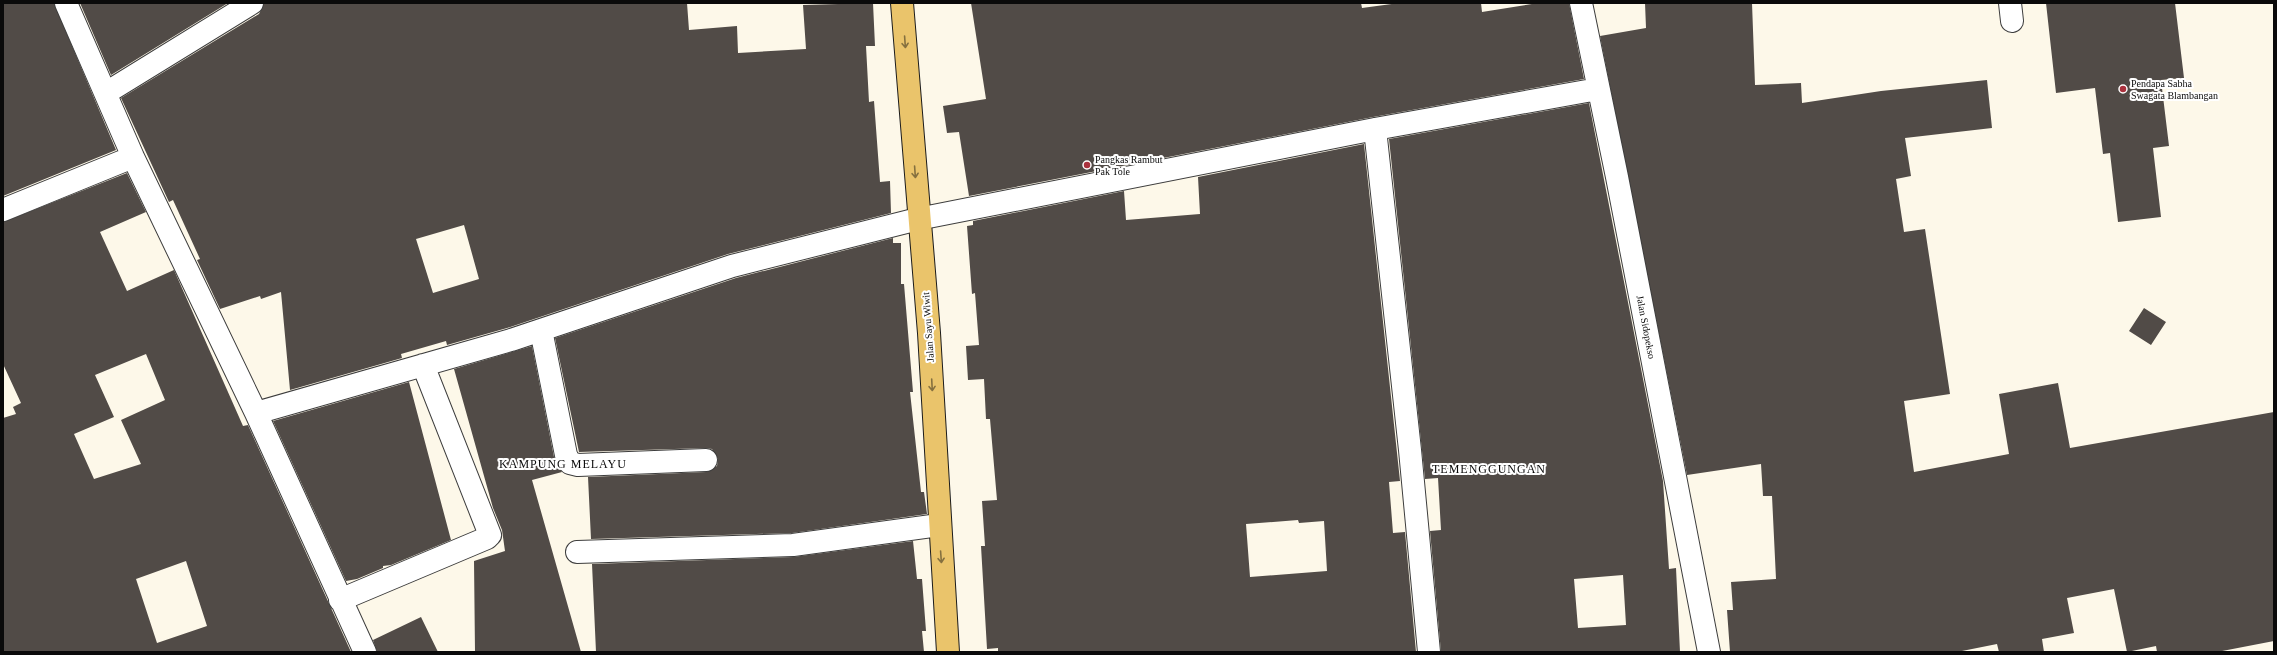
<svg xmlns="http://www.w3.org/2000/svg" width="2277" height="655" viewBox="0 0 2277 655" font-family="'Times New Roman',serif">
	<rect width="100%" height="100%" fill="#fdf8e9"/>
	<path fill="#514b47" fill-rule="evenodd" d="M3 3H54L116 150 3 196Z
		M80 3H228L111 75Z
		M264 3H687L689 30 737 26 738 53 806 49 803 5 873 3 875 46H866L869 102 874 101 880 182 890 181 891 213 728 254 507 328 447 345 446 341 401 354 402 358 290 390 281 292 261 299 260 296 220 309 197 260 200 259 173 200 169 202 121 98 259 14ZM464 225 479 279 433 293 416 239Z
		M971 3H1361L1362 8 1399 3H1481L1482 12 1538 3H1569L1584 79 1373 117 969 196 959 132 947 133 943 106 986 99Z
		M1645 3H1752L1755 85 1801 83 1802 103 1881 91 1987 80 1992 128 1905 138 1911 176 1896 179 1904 232 1925 229 1950 394 1904 401 1914 472 2009 454 1999 394 2058 383 2070 448 2274 412V641L2217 652H2157L2156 646 2127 652 2114 589 2067 598 2074 633 2042 639 2044 652H1999L1997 644 1957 652H1730L1727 610H1733L1731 582 1776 579 1772 496H1763L1761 464 1687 475 1600 36 1646 28Z
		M2046 3H2175L2184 78 2161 80 2169 146 2153 148 2161 217 2118 222 2110 153 2103 154 2095 88 2056 93Z
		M1589 103 1663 481 1669 569 1676 568 1680 652H1441L1430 531 1441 530 1438 478 1425 479 1389 139ZM1623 575 1626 625 1578 628 1574 579Z
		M1364 144 1400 481 1389 482 1393 533 1405 532 1416 652H998V648L987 649 981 546H985L982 501 997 500 990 419H986L984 379 968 380 966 346 979 345 975 293 972 294 967 226 973 225V221L1124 191 1126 220 1200 214 1198 177ZM1298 520 1299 523 1324 521 1327 571 1250 577 1246 524Z
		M127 173 146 212 100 232 127 291 174 270 243 426 248 425 351 652H3V418L16 414 13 407 21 403 3 364V222ZM146 354 165 400 121 420 141 464 94 479 74 434 114 417 95 375ZM186 561 207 626 157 643 136 579Z
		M893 238V243H901V284H904L913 392H910L921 492H924L927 514 792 533 591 539 588 477 706 472 717 466 718 459 712 449 706 448 579 452 555 338 736 278Z
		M2144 308 2166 322 2151 345 2129 331Z
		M532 346 554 457 562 472 532 480 581 652H475L474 561 505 551 502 530 493 508 454 369Z
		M409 382 451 540 391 565 383 566V568L357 579 346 581 273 421Z
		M913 541 917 579H922L926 631H922L924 652H596L592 564 793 557Z
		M421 617 438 652H377L373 640Z"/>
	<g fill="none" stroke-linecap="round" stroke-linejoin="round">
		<g stroke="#3d3d3d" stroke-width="24">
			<path id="minor" d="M66 3 133 157 256 413 365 652
				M1581 3 1617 177 1709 652
				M2010 3 2012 21
				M106 93 252 3
				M1375 129 1410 450 1429 652
				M3 210 133 157
				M541 330 566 455 570 463 578 465 706 460
				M256 413 511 340 732 266 918 219 1375 129 1598 89
				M577 552 793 545 939 525
				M340 600 487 538 490 535 423 365"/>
		</g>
		<g stroke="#1b1b1b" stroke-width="24">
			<path id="major" d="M902 3 929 333 948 652"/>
		</g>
		<use href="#minor" stroke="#fff" stroke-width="22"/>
		<use href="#major" stroke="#eac46b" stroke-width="22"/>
	</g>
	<defs><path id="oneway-shaft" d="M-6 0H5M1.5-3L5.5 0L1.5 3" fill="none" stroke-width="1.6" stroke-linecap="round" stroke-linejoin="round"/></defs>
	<g stroke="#85703f">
		<use href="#oneway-shaft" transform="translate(905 42) rotate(86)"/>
		<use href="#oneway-shaft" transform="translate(915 172) rotate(86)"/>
		<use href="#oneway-shaft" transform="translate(932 385) rotate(87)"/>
		<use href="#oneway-shaft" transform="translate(941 557) rotate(86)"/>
	</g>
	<g fill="#aa313d" stroke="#fff" stroke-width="1.5">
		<circle cx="2123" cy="89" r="4"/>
		<circle cx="1087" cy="165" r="4"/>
	</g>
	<g text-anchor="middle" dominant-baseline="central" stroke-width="4" stroke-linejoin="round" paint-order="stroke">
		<g font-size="10" fill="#0a0a0a" stroke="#fff" text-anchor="start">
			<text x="2131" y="83">Pendapa Sabha<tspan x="2131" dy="12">Swagata Blambangan</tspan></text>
			<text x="1095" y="159">Pangkas Rambut<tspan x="1095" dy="12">Pak Tole</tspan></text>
		</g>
		<g font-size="10" fill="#0a0a0a" stroke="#fff">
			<text transform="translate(928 327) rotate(-94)">Jalan Sayu Wiwit</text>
			<text transform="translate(1646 327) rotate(79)">Jalan Sidopekso</text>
		</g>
		<g font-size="12" letter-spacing="1" fill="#0a0a0a" stroke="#fff">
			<text x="563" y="464">KAMPUNG MELAYU</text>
			<text x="1489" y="469">TEMENGGUNGAN</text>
		</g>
	</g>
	<rect width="2277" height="655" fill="none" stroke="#0a0a0a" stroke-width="8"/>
</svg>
